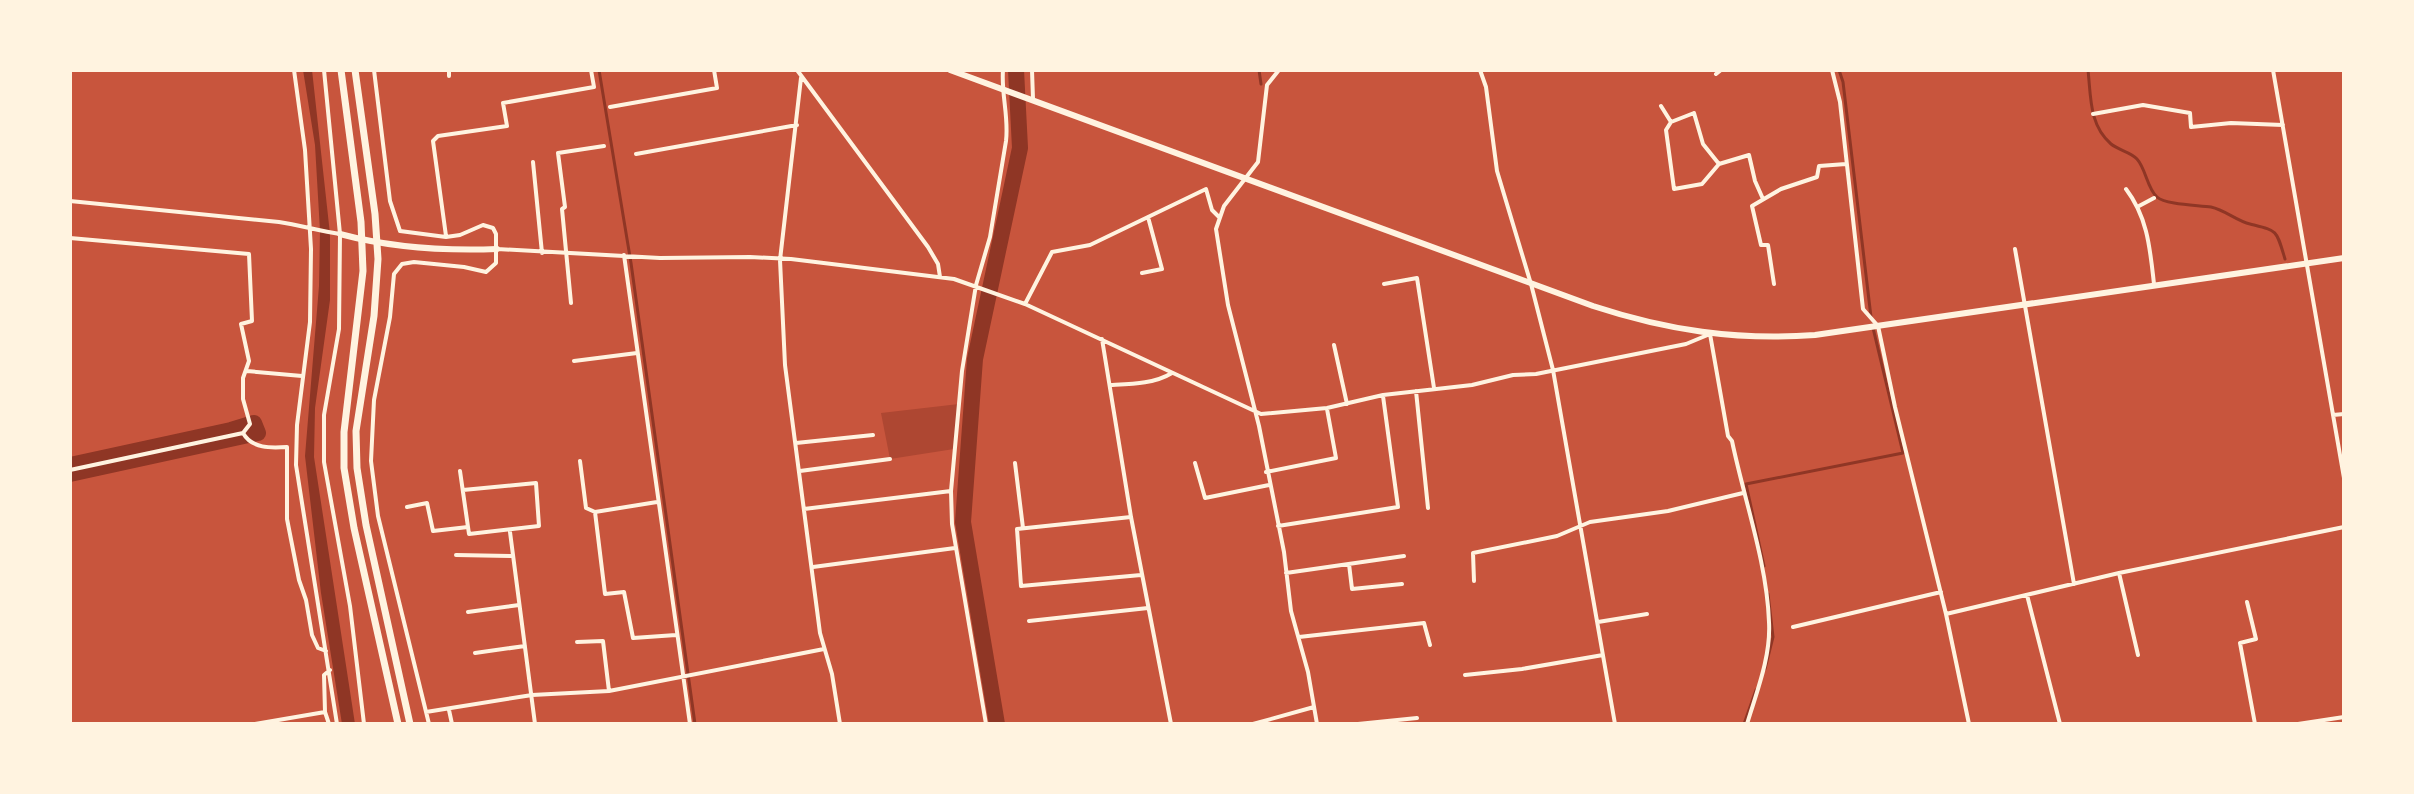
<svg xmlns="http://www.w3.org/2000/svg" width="2414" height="794" viewBox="0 0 2414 794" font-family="Roboto,sans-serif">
	<rect width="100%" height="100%" fill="#c8553d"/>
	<path fill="#ae4732" d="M959 404 954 449 890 459 881 413Z"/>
	<path fill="#8f3625" d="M303 70H312L330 234V300L315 408 314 457 355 724H342L321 593 305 456 319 286 320 231 315 145Z"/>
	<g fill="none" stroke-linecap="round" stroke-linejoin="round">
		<path stroke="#8f3625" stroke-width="3" d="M599 70 631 263 695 724
			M1259 70 1261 84
			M1839 70 1843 82 1871 317
			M2088 70C2091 97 2089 125 2111 144 2118 150 2131 152 2137 159 2146 169 2147 188 2157 197 2166 205 2198 205 2211 207 2225 210 2237 221 2250 224 2278 231 2276 229 2285 259
			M1764 566 1746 484 1903 453 1873 328
			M1765 669 1773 637 1768 594
			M1744 724 1756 690"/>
		<path stroke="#8f3625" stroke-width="16" d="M70 465 231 430 254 423 258 433 70 474
			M997 724 963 522 975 359 1020 148 1016 70"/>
		<path stroke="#fff3e0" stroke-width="4" d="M294 70 305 150 311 249 310 322 297 425 296 465 337 724
			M324 70 340 234 339 329 324 415V462L350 606 364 724
			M374 70 390 201 400 231 446 237 460 235 483 225 493 228 496 234V263L486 272 464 267 414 262 402 264 394 274 390 317 374 400 371 461 378 516 429 724
			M449 70V76
			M797 70 928 247 938 264 940 277
			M1032 70 1033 99
			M1279 70 1267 85 1258 162 1224 206 1216 229 1228 305 1259 426 1284 552 1291 611 1308 672 1317 724
			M1480 70 1486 87 1497 171 1531 284 1553 370 1615 724
			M1832 70 1840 102 1863 309 1878 326 1895 407 1946 614 1969 724
			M2273 70 2344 478
			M1716 74 1721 70
			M801 78 780 260 785 365 820 633 832 674 840 724
			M1661 106 1671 122
			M610 107 717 88 714 70
			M2093 114 2143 105 2190 113 2191 127 2231 123 2283 125
			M636 154 797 125
			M533 162 542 253
			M1719 164 1703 144 1694 113 1671 122 1666 130 1674 189 1702 184 1719 164 1749 155 1755 181 1763 199
			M2126 189C2148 218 2150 249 2154 284
			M70 201 279 222C300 225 319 231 340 234
			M2139 206 2154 198
			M446 236 433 141 438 136 507 126 503 103 594 87 591 70
			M70 238 249 254 252 321 241 324 249 361 243 378V399L250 424 243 433 70 470
			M497 249 660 258 750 257 791 259 954 279 1025 304 1261 414 1327 408 1383 395 1472 385 1513 375 1536 374 1686 344 1710 334 1728 436 1732 441C1744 499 1767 563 1769 622 1771 656 1757 691 1747 724
			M2015 249 2074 584
			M624 255 690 724
			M1142 273 1162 269 1148 217
			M1384 284 1417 278 1434 388
			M1774 284 1768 245H1761L1752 206 1781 189 1817 177 1819 166 1846 164
			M571 303 562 209 565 207 558 153 604 146
			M1025 304 1052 252 1090 245 1206 189 1212 210 1219 217
			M1102 339 1131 517 1171 724
			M1334 345 1347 404
			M574 361 637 353
			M247 371 302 376
			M1110 385C1131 384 1154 384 1172 373
			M1416 391 1428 508
			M2333 415 2344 414
			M243 433C252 449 271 448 287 447
			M796 443 873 435
			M287 447V519L299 580 306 600 312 635 318 648 326 651
			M580 461 586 508 595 512 657 502
			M1015 463 1023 528
			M1195 463 1205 498 1269 485
			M460 471 469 534 539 526 536 483 463 490
			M800 471 890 459
			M1266 472 1336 458 1327 409
			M407 507 427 503 433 531 468 527
			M804 509 951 491
			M595 512 605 594 624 592 633 638 676 635
			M1131 517 1017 529 1021 586 1141 575
			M1278 526 1398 507 1383 396
			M510 532 535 724
			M456 555 513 556
			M1349 564 1352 589 1402 584
			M813 567 955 548
			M1286 573 1404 556
			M2119 573 2138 655
			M1474 581 1473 553 1557 536 1590 522 1668 511 1743 493
			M2027 595 2060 724
			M2247 602 2256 639 2240 643 2255 724
			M468 612 519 605
			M1946 614 2119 573 2344 527
			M1029 621 1148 608
			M1598 622 1647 614
			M1793 627 1941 592
			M1299 637 1424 623 1430 645
			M577 642 603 641 609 691
			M475 653 525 646
			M1465 675 1522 669 1603 655
			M449 710 452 724
			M426 712 532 695 609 691 824 649
			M255 724 325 712
			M329 724 325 712 324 675 330 670
			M986 724 952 524 951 491 962 371 976 285 990 237 1006 141C1009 117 1001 94 1003 70
			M1253 724 1314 707
			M1358 724 1417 718
			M2298 724 2344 717"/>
		<path stroke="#fff3e0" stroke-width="6" d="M950 70 1593 306C1666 330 1737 341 1815 335L2344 258
			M340 234C392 248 443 251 497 249"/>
		<path stroke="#fff3e0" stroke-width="7" d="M341 70 361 222 363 271 344 432V468L354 528 398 724
			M355 70 375 214 378 259 374 316 356 431 357 468 366 525 410 724"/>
	</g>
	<rect width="2414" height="794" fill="none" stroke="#fff3e0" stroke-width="144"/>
</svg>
